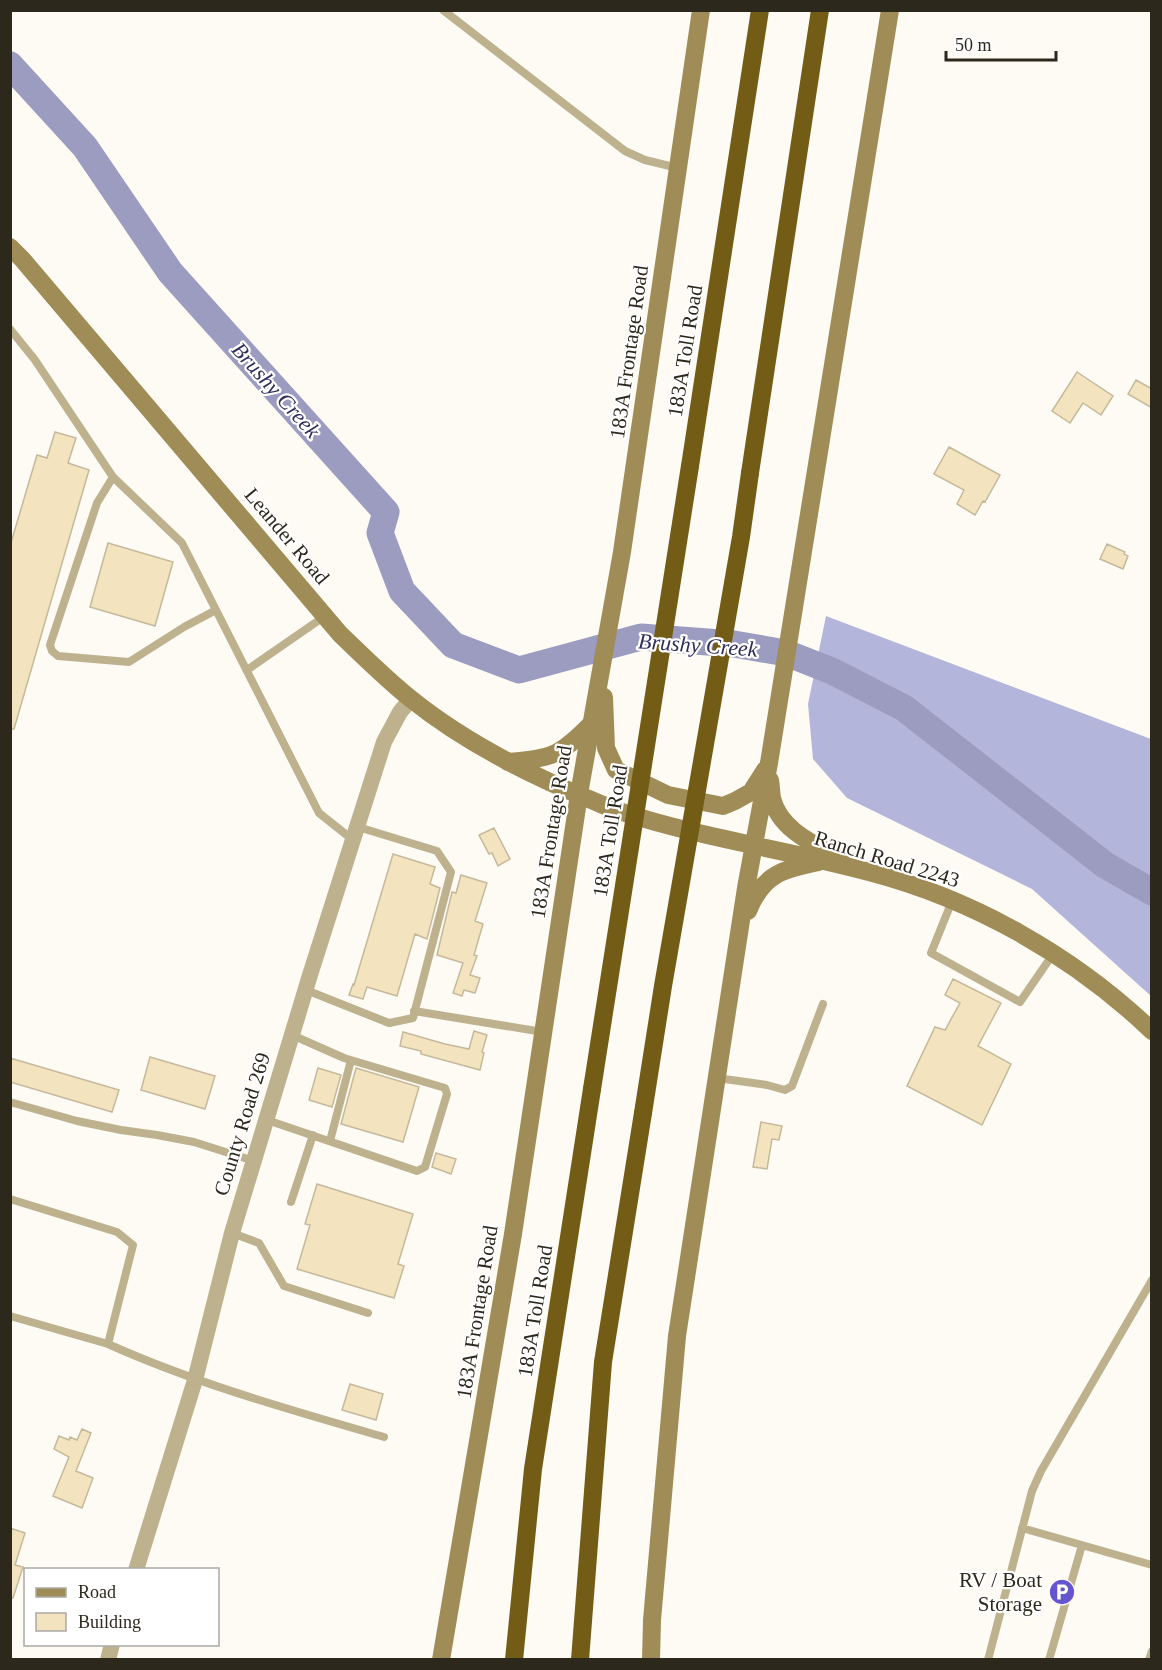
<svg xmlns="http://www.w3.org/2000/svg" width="1162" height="1670" viewBox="0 0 1162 1670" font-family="'Times New Roman',serif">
	<rect width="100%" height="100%" fill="#fefbf5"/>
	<path fill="#b4b5da" d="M826 616 1151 739V996L1032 889 847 798 813 759 808 704Z"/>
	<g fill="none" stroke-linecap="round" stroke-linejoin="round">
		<path stroke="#9b9cc0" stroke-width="27" d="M10 65 85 147 170 272 386 512 380 533 402 591 453 645 519 670 641 637 734 644 786 653 832 671 904 708 1105 865 1152 892"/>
	</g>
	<path fill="#f3e4bf" stroke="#c5b99b" stroke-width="1.5" d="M1077 372 1113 396 1101 415 1083 403 1070 423 1052 411Z
		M1136 380 1152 389V408L1128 394Z
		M55 432 76 438 68 463 89 470 14 729H10V546L37 455 47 458Z
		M949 447 1000 475 985 502 983 501 975 515 957 504 964 490 934 474Z
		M108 543 173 562 155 626 90 607Z
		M1107 544 1125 552 1124 554 1128 556 1123 569 1100 559Z
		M494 828 510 859 498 866 492 853 489 854 479 835Z
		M393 854 435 867 430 884 440 888 427 939 415 934 397 996 367 987 363 999 349 995 353 984 354 985Z
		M461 875 487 883 475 921 483 924 474 955 477 956 470 975 480 978 475 993 464 990 462 996 453 993 463 963 437 955 452 892 456 893Z
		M953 979 1001 1003 978 1046 1011 1064 982 1125 907 1086 935 1027 945 1030 960 1003 945 995Z
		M474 1031 487 1035 482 1052 484 1053 480 1070 421 1054V1051L400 1046 403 1032 445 1044 469 1049Z
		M150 1057 215 1076 205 1109 141 1090Z
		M10 1058 119 1090 112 1112 10 1082Z
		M318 1068 341 1075 332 1107 309 1100Z
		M356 1068 419 1087 403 1142 341 1124Z
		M761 1122 782 1126 779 1140 772 1139 767 1169 753 1167Z
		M436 1153 456 1159 451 1174 432 1167Z
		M317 1184 413 1214 398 1264 404 1266 394 1298 297 1269 310 1225 305 1224Z
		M350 1384 383 1394 376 1420 342 1410Z
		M82 1429 91 1433 76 1471 93 1478 82 1508 53 1496 69 1457 54 1449 59 1436 69 1440 70 1437 77 1440Z
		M10 1528 25 1533 15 1565 23 1567 13 1598H10Z"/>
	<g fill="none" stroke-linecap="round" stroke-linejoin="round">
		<path stroke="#beb18e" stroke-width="8" d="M443 10 625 151 645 160 678 168
			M10 329 35 360 113 477 182 543 319 813 353 840
			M113 477 97 503 50 645 52 651 58 656 129 662 184 627 216 610
			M247 670 325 616
			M952 901 931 953 1020 1002 1053 954
			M306 990 389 1023 413 1018 451 872 437 851 358 827
			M414 1011 543 1032
			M717 1078 767 1085 785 1090 792 1086 823 1004
			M10 1102 77 1121 121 1130 157 1135 194 1142 254 1161
			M267 1120 417 1171 425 1167 447 1094 445 1088 344 1058 292 1035
			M330 1141 351 1060
			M10 1199 117 1232 133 1245 108 1344C197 1384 291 1410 384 1437
			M291 1202 313 1135
			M232 1233 259 1243 284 1286 368 1313
			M10 1316 108 1344
			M1022 1528 1152 1565
			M988 1660 1032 1491 1041 1471 1152 1280
			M1049 1660 1082 1545
			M1149 1660 1152 1651"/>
		<path stroke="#beb18e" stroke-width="16" d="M136 1570 195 1380 232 1233 310 975 384 742 400 712 411 699
			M108 1660 112 1644"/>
		<path stroke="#a08c56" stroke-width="18" d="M10 247 22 259 340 634C363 656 386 679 411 699 462 740 520 770 579 795 593 800 607 808 622 812 702 838 787 850 869 872 973 899 1074 956 1152 1031
			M604 697 606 748 616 770 668 795 723 806 735 801 751 792 765 770
			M508 762C553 758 560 756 592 723
			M770 780C771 786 771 792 772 798 779 830 816 845 841 859
			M748 911C763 874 783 869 819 862
			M441 1660 513 1234 579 794 622 552 701 10
			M651 1660 652 1620 677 1336 746 888 769 763 890 10"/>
		<path stroke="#735c16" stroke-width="18" d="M690 466 760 10
			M750 473 820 10
			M514 1660 533 1469 592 1089
			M580 1660 603 1362 643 1113"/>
		<path stroke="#735c16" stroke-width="18" d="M592 1089 690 466
			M643 1113 663 986 741 537 750 473"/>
	</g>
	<defs>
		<g id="parking-disc" transform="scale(1.35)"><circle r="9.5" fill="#6556d0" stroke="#fff"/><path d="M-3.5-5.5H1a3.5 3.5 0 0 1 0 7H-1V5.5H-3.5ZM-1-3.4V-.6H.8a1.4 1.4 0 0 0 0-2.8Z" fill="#fff"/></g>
	</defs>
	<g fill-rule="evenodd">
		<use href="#parking-disc" x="1062" y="1592"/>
	</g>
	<g text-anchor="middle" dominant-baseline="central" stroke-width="4.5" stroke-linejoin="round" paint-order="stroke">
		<g font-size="21" fill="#2d281c" stroke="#fff">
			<text transform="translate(685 351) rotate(-81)">183A Toll Road</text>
			<text transform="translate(629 352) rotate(-82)">183A Frontage Road</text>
			<text transform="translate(287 536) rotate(50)">Leander Road</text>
			<text transform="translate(610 831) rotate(-81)">183A Toll Road</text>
			<text transform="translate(551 832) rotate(-81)">183A Frontage Road</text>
			<text transform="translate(887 859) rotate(17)">Ranch Road 2243</text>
			<text transform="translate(242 1124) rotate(-73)">County Road 269</text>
			<text transform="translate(535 1311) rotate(-81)">183A Toll Road</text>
			<text transform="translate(477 1312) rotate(-81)">183A Frontage Road</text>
		</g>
		<g font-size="21" fill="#2d281c" stroke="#fff" text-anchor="end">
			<text x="1042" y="1580">RV / Boat<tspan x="1042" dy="24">Storage</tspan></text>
		</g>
		<g font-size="22" font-style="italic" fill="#302d5c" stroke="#fff">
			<text transform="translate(276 390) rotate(48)">Brushy Creek</text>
			<text transform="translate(698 645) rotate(4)">Brushy Creek</text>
		</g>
	</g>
	<rect width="1162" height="1670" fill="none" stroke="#2d281c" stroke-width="24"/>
	<rect x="24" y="1568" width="195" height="78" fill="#ffffff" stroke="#aba9a4" stroke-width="1.5"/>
	<rect x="36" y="1588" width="30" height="9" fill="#a08c56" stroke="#aba9a4" stroke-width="1.5"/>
	<text x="78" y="1598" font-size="18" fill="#2d281c">Road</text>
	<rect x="36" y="1613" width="30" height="18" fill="#f3e4bf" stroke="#aba9a4" stroke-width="1.5"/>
	<text x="78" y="1628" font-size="18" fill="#2d281c">Building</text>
	<path d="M946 51v9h110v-9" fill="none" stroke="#2d281c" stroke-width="3"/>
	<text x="955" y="51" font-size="18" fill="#2d281c" stroke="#ffffff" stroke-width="4.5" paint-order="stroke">50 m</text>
</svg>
